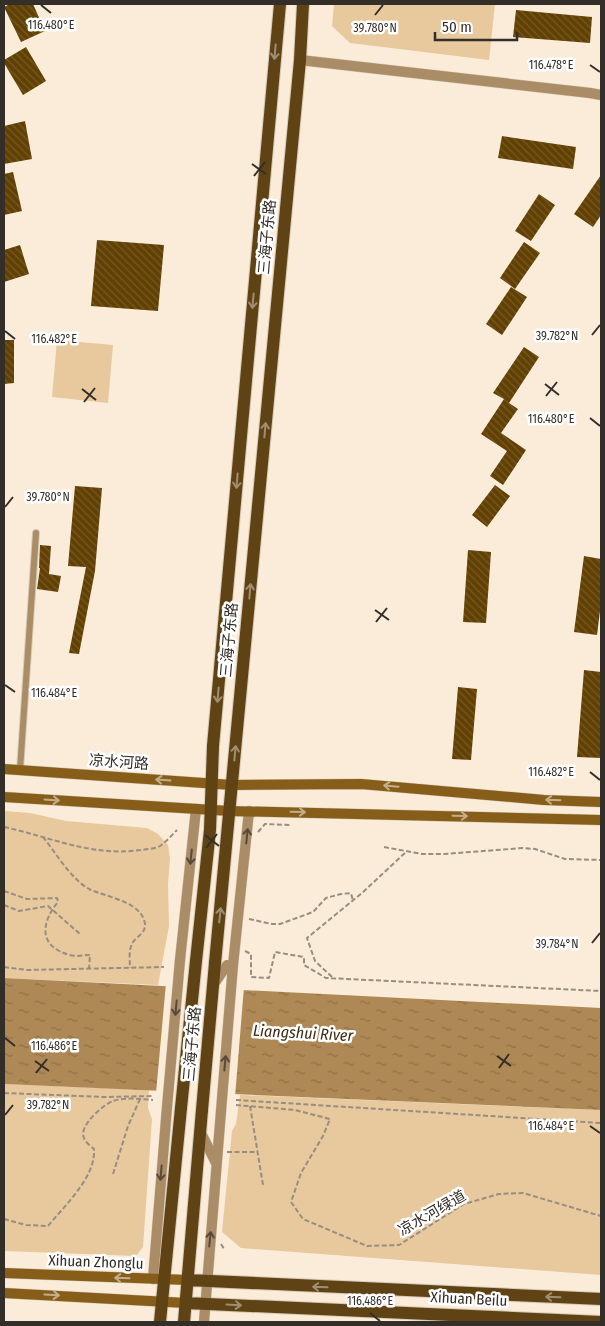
<svg xmlns="http://www.w3.org/2000/svg" width="605" height="1326" viewBox="0 0 605 1326" font-family="'Fira Sans Condensed','Noto Sans SC',sans-serif">
	<defs>
		<pattern id="water-ripples" width="26" height="14" patternUnits="userSpaceOnUse" patternTransform="scale(1.25)"><rect width="26" height="14" fill="#ae8955"/><path d="M2 4q2-2 4 0t4 0M15 11q2-2 4 0t4 0" fill="none" stroke="#8e7046"/></pattern>
		<pattern id="building-back-hatch" width="6" height="6" patternUnits="userSpaceOnUse" patternTransform="scale(1.25)"><rect width="6" height="6" fill="#614002"/><path d="M-1 5l2 2M0 0l6 6M5-1l2 2" fill="none" stroke="#745a28"/></pattern>
	</defs>
	<rect width="100%" height="100%" fill="#faecd9"/>
	<path fill="#e8c89d" d="M334 4H495L489 60 350 43 332 26Z
		M57 340 113 345 108 403 52 397Z
		M4 811 30 813 66 821 147 828 158 834 168 845 170 858 168 884 169 926 158 985 4 978Z
		M4 1084 149 1090 148 1108 152 1119 143 1247 136 1256 4 1251Z
		M240 1095 601 1110V1275L241 1248 222 1232 232 1131 236 1124Z"/>
	<path fill="url(#water-ripples)" d="M4 978 601 1008V1110L4 1084Z"/>
	<path fill="#faecd9" d="M166 983 244 987 235 1097 156 1093Z"/>
	<path fill="url(#building-back-hatch)" d="M10 4H33L45 31 21 42 4 7Z
		M516 10 592 17 590 43 513 37Z
		M26 47 46 81 23 95 4 63V60Z
		M25 121 32 159 4 164V126Z
		M502 136 576 147 573 169 498 158Z
		M13 172 22 211 4 215V174Z
		M601 175V215L593 227 574 214Z
		M539 194 555 205 531 241 515 231Z
		M97 240 164 245 158 311 91 306Z
		M524 242 540 253 515 289 500 278Z
		M20 245 29 274 4 282V250Z
		M511 287 527 297 502 335 486 324Z
		M4 340H14V383L4 384Z
		M524 347 539 357 509 403 518 409 501 433 526 450 503 485 490 476 507 451 481 434 504 399 493 393Z
		M495 485 510 496 487 527 472 515Z
		M75 486 102 488 95 571 79 654 69 653 86 567 68 566Z
		M40 545 51 546 49 574 61 576 58 592 37 589 40 568H39Z
		M468 550 491 552 486 623 463 622Z
		M584 556 601 559V603L597 635 574 632Z
		M584 670 601 672V758L577 757Z
		M458 687 477 689 471 760 452 759Z"/>
	<g fill="none" stroke-linecap="round" stroke-linejoin="round">
		<g stroke="#d6cab9" stroke-width="8">
			<path id="lane" d="M20 770 36 533"/>
		</g>
		<g stroke="#d6cab9" stroke-width="11">
			<path id="street" d="M300 60 590 93 601 95
				M180 960 196 809
				M233 965 249 811
				M200 1131 216 1163
				M153 1279 167 1107
				M204 1322 221 1111"/>
		</g>
		<g stroke="#d6cab9" stroke-width="11">
			<path id="secondary" d="M4 769 232 785 361 784 544 800 601 802
				M4 797 230 811 601 820
				M4 1273 188 1280
				M4 1293 186 1303"/>
		</g>
		<g stroke="#d6cab9" stroke-width="14">
			<path id="primary" d="M196 961 210 830 213 746 280 4
				M215 963 300 60 303 4
				M188 1280 601 1299
				M186 1303 601 1322
				M160 1322 181 1108
				M184 1322 202 1110"/>
		</g>
		<path stroke="#978e81" stroke-width="2" stroke-dasharray="5 2.5" stroke-linecap="butt" d="M4 827C51 837 91 857 141 850 147 849 155 849 160 846 166 842 172 835 177 830
			M258 832 265 824 290 825
			M43 837C56 853 71 879 89 889 105 897 142 901 145 924 146 933 137 936 133 942 128 950 130 960 130 968
			M384 847 422 854H444L523 848 535 849 565 859 601 860
			M4 891 27 899 57 898 58 902C40 924 39 947 70 955 76 957 84 955 90 955L89 969
			M249 919 272 924H280L313 912 326 898 341 894 351 893 353 901
			M245 951 251 954V977L269 978 275 952 304 957V965L326 978 601 991
			M4 967 27 970 164 967
			M332 977 315 961 307 938 362 893 407 851
			M4 1093 104 1097 153 1096
			M236 1100 601 1123
			M236 1105 295 1110 330 1119 323 1136 301 1173 291 1202 303 1219 367 1246 399 1245 464 1204 499 1194 523 1193 601 1216
			M250 1106 263 1185
			M227 1152H258
			M113 1174 128 1126 140 1099
			M4 1219 26 1225 48 1226C65 1205 96 1177 94 1149 91 1146 85 1142 84 1138 78 1126 104 1104 113 1101 125 1097 141 1099 153 1100
			M221 1244 224 1249"/>
		<use href="#lane" stroke="#aa8d66" stroke-width="6"/>
		<use href="#street" stroke="#aa8d66" stroke-width="10"/>
		<use href="#secondary" stroke="#875e19" stroke-width="10"/>
		<use href="#primary" stroke="#604314" stroke-width="12"/>
		<g stroke="#d6cab9" stroke-width="11" stroke-linecap="butt">
			<path id="street-bridge" d="M214 984 227 965
				M167 1107 180 960
				M221 1111 233 965"/>
		</g>
		<g stroke="#d6cab9" stroke-width="14" stroke-linecap="butt">
			<path id="primary-bridge" d="M181 1108 196 961
				M202 1110 215 963"/>
		</g>
		<path stroke="#978e81" stroke-width="2" stroke-dasharray="5 2.5" stroke-linecap="butt" d="M4 905 19 911 48 906 80 934"/>
		<use href="#street-bridge" stroke="#aa8d66" stroke-width="10"/>
		<use href="#primary-bridge" stroke="#604314" stroke-width="12"/>
	</g>
	<defs><path id="oneway-shaft" d="M-6 0H5M1.5-3L5.5 0L1.5 3" fill="none" stroke-width="1.6" stroke-linecap="round" stroke-linejoin="round" transform="scale(1.25)"/></defs>
	<g stroke="#a08e72">
		<use href="#oneway-shaft" transform="translate(275 52) rotate(95)"/>
		<use href="#oneway-shaft" transform="translate(253 301) rotate(95)"/>
		<use href="#oneway-shaft" transform="translate(265 430) rotate(-85)"/>
		<use href="#oneway-shaft" transform="translate(237 481) rotate(95)"/>
		<use href="#oneway-shaft" transform="translate(250 591) rotate(-85)"/>
		<use href="#oneway-shaft" transform="translate(218 695) rotate(95)"/>
		<use href="#oneway-shaft" transform="translate(235 753) rotate(-85)"/>
		<use href="#oneway-shaft" transform="translate(220 915) rotate(-84)"/>
		<use href="#oneway-shaft" transform="translate(320 1287) rotate(-178)"/>
		<use href="#oneway-shaft" transform="translate(553 1297) rotate(-178)"/>
		<use href="#oneway-shaft" transform="translate(234 1305) rotate(3)"/>
	</g>
	<g stroke="#c3ae8c">
		<use href="#oneway-shaft" transform="translate(163 780) rotate(-176)"/>
		<use href="#oneway-shaft" transform="translate(391 786) rotate(-175)"/>
		<use href="#oneway-shaft" transform="translate(52 800) rotate(4)"/>
		<use href="#oneway-shaft" transform="translate(553 800) rotate(-178)"/>
		<use href="#oneway-shaft" transform="translate(298 812) rotate(1)"/>
		<use href="#oneway-shaft" transform="translate(460 816) rotate(1)"/>
		<use href="#oneway-shaft" transform="translate(122 1278) rotate(-178)"/>
		<use href="#oneway-shaft" transform="translate(52 1295) rotate(3)"/>
	</g>
	<g stroke="#574a3a">
		<use href="#oneway-shaft" transform="translate(247 836) rotate(-84)"/>
		<use href="#oneway-shaft" transform="translate(191 857) rotate(96)"/>
		<use href="#oneway-shaft" transform="translate(176 1008) rotate(95)"/>
		<use href="#oneway-shaft" transform="translate(225 1063) rotate(-85)"/>
		<use href="#oneway-shaft" transform="translate(161 1173) rotate(95)"/>
		<use href="#oneway-shaft" transform="translate(210 1239) rotate(-84)"/>
	</g>
	<path fill="none" stroke="#332e27" stroke-width="2" d="M41 5 51 13M375 15 383 5M590 65 600 72M252 164 266 174M254 176 265 162M5 331 15 339M592 335 600 325M545 384 559 395M82 389 96 400M546 396 557 382M84 402 95 388M590 418 600 426M5 507 13 497M375 610 389 620M376 622 387 608M5 685 15 692M590 772 600 780M205 835 219 846M206 848 217 834M592 943 600 933M5 1038 15 1046M497 1056 511 1066M35 1061 49 1071M499 1068 509 1054M36 1073 47 1059M5 1115 13 1105M590 1126 600 1133M370 1313 380 1321"/>
	<g text-anchor="middle" dominant-baseline="central" stroke-width="5" stroke-linejoin="round" paint-order="stroke">
		<g font-size="15" fill="#332e27" stroke="#fff">
			<text transform="translate(267 237) rotate(-85)">三海子东路</text>
			<text transform="translate(229 640) rotate(-85)">三海子东路</text>
			<text transform="translate(119 762) rotate(4)">凉水河路</text>
			<text transform="translate(192 1044) rotate(-85)">三海子东路</text>
			<text transform="translate(432 1213) rotate(-30)">凉水河绿道</text>
			<text transform="translate(96 1262) rotate(2)">Xihuan Zhonglu</text>
			<text transform="translate(469 1299) rotate(3)">Xihuan Beilu</text>
		</g>
		<g font-size="16" font-style="italic" fill="#3c2b13" stroke="#fff">
			<text transform="translate(303 1033) rotate(3)">Liangshui River</text>
		</g>
	</g>
	<g font-size="12" text-anchor="middle" fill="#332e27" stroke="#fff" stroke-width="5" stroke-linejoin="round" paint-order="stroke">
		<text x="51" y="29">116.480°E</text>
		<text x="375" y="32">39.780°N</text>
		<text x="551" y="69">116.478°E</text>
		<text x="557" y="340">39.782°N</text>
		<text x="54" y="343">116.482°E</text>
		<text x="551" y="423">116.480°E</text>
		<text x="48" y="501">39.780°N</text>
		<text x="54" y="697">116.484°E</text>
		<text x="551" y="776">116.482°E</text>
		<text x="557" y="948">39.784°N</text>
		<text x="54" y="1050">116.486°E</text>
		<text x="48" y="1109">39.782°N</text>
		<text x="551" y="1130">116.484°E</text>
		<text x="370" y="1305">116.486°E</text>
	</g>
	<rect width="605" height="1326" fill="none" stroke="#332e27" stroke-width="10"/>
	<path d="M435 32v8h82v-8" fill="none" stroke="#332e27" stroke-width="2.5"/>
	<text x="442" y="32" font-size="15" fill="#332e27" stroke="#ffffff" stroke-width="4" paint-order="stroke">50 m</text>
</svg>
